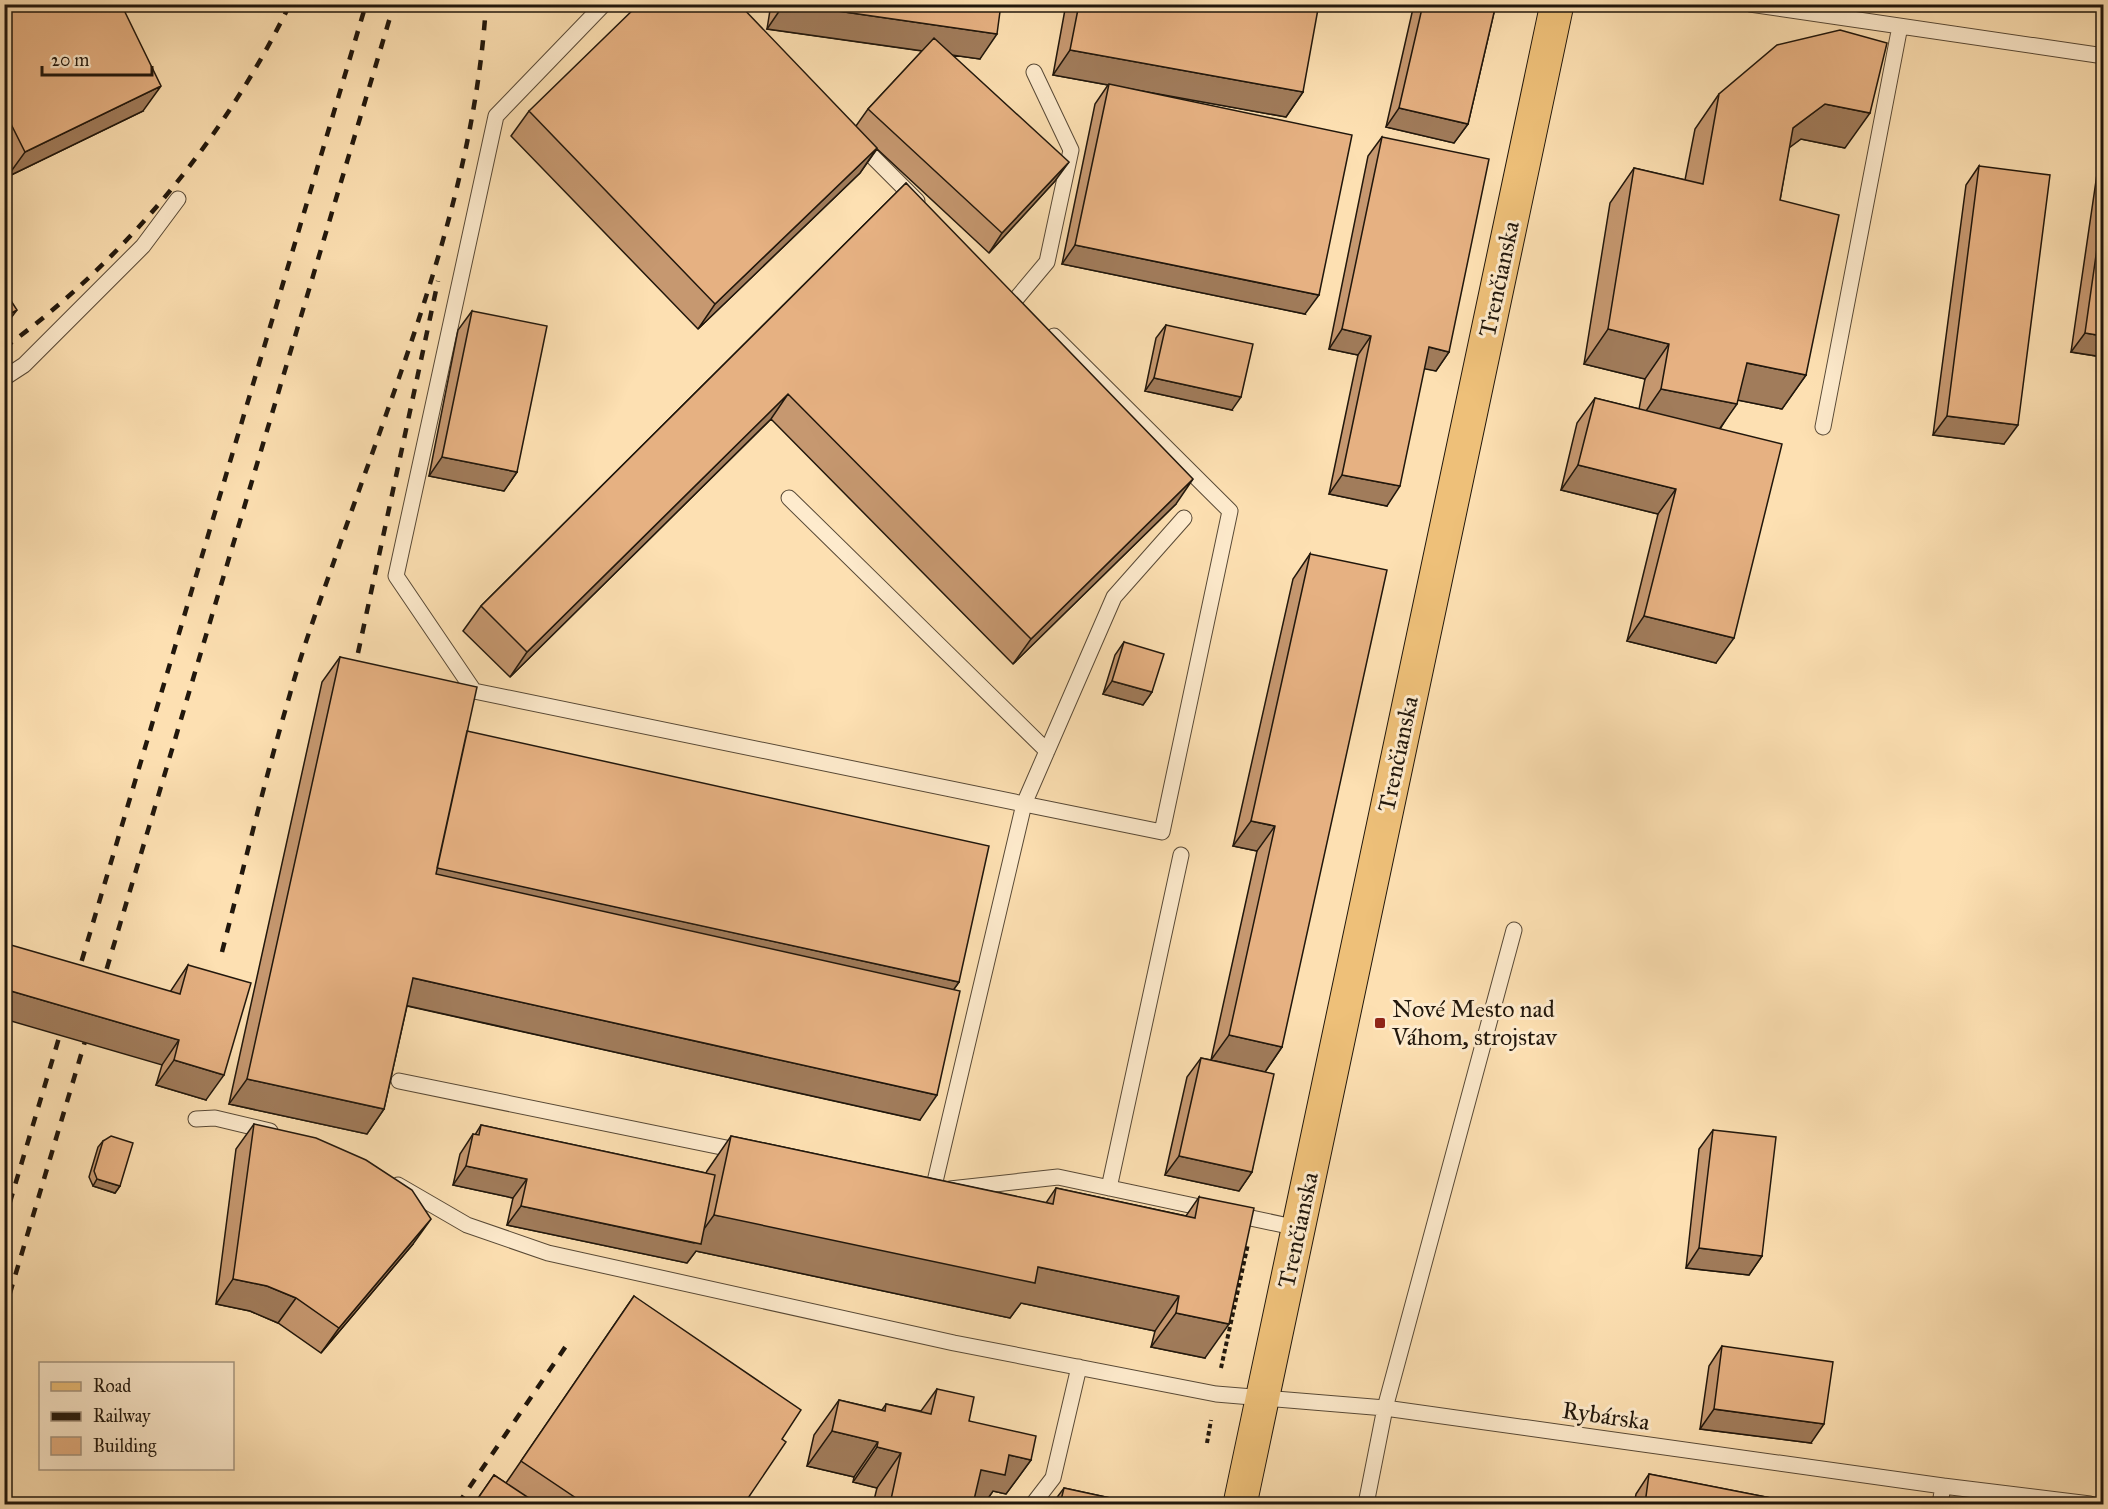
<svg xmlns="http://www.w3.org/2000/svg" width="2108" height="1509" viewBox="0 0 2108 1509" font-family="'IM FELL Great Primer',serif">
	<rect width="100%" height="100%" fill="#fde0b2"/>
	<filter id="stains"><feTurbulence type="fractalNoise" baseFrequency=".00333" numOctaves="4"/><feColorMatrix values="0 0 0 0 .2 0 0 0 0 .09 0 0 0 0 .02 0 0 0 .5 -.17"/></filter>
	<radialGradient id="worn" r=".72"><stop offset=".6" stop-color="#630" stop-opacity="0"/><stop offset="1" stop-color="#630" stop-opacity=".3"/></radialGradient>
	<g fill="none" stroke-linecap="round" stroke-linejoin="round">
		<g stroke="#584936" stroke-width="17">
			<path id="lane" d="M604 4 496 116 396 576 474 691 1024 804 933 1190
				M1750 4 2104 56
				M858 142 917 201
				M1016 299 1047 262 1071 150 1034 72
				M1054 336 1230 511 1162 832 1024 804 1114 597 1184 518
				M4 378 24 365 143 246 178 199
				M1823 427 1900 26
				M789 498 1047 751
				M399 1081 741 1151
				M196 1119 215 1118 270 1131
				M398 1185 467 1225 548 1253 954 1343 1216 1394 1385 1408 1943 1486 2090 1504
				M1109 1188 1181 855
				M950 1189 1058 1177 1298 1228
				M1033 1504 1053 1478 1079 1367
				M1366 1504 1385 1408 1514 930
				M1940 1504 1943 1486"/>
		</g>
		<g stroke="#21170c" stroke-width="35">
			<path id="primary" d="M1240 1504 1557 4"/>
		</g>
		<path stroke="#21170c" stroke-width="4" stroke-dasharray="4.5 3" stroke-linecap="butt" d="M1221 1368 1248 1244
			M1207 1443 1211 1420"/>
		<use href="#lane" stroke="#feebcd" stroke-width="15"/>
		<use href="#primary" stroke="#eec079" stroke-width="33"/>
		<path stroke="#21170c" stroke-width="4.5" stroke-dasharray="10 10" stroke-linecap="butt" d="M4 348C126 259 224 139 290 4
			M358 653 438 281
			M222 952C244 866 265 779 290 694 302 651 317 609 332 567 395 383 474 200 486 4
			M76 980 366 4
			M101 988 394 4
			M4 1222 64 1021
			M4 1313 89 1028
			M458 1504 566 1346"/>
	</g>
	<path fill="#c69870" stroke="#21170c" stroke-width="1.5" d="M4 4 143 111 7 177 4 171Z
		M771 4H1001L980 59 952 55 1055 181 989 253 877 149 860 173 698 329 511 136 529 111 856 126 868 109 922 51 767 29Z
		M1066 4H1291L1303 92 1286 117 1133 89 1305 314 1062 264 1095 104 1108 85 1053 75Z
		M1414 4H1496L1468 124 1454 143 1386 127Z
		M1719 94 1845 148 1801 139 1789 147 1780 200 1806 375 1782 409 1738 400 1720 429 1716 663 1627 641 1658 514 1561 490 1577 423 1595 398 1639 409 1645 379 1584 364 1610 203 1634 168 1685 180 1695 129Z
		M2103 133V357L2071 352Z
		M1382 137 1449 352 1436 371 1424 368 1387 506 1329 494 1358 355 1329 349 1368 156Z
		M1979 166 2004 444 1933 435 1966 185Z
		M906 183 1176 504 1013 664 771 419 510 677 463 631 481 606Z
		M472 311 517 472 504 491 429 476 458 330Z
		M1166 325 1232 410 1145 391 1156 338Z
		M1310 554 1282 1047 1265 1072 1252 1172 1239 1191 1165 1175 1187 1077 1201 1058 1211 1060 1257 851 1233 846 1293 579Z
		M1124 642 1152 692 1143 705 1103 694 1115 655Z
		M340 657 467 731 959 982 954 989 920 1120 407 1006 384 1109 367 1134 229 1104 322 682Z
		M188 965 206 1100 156 1085 162 1065 170 992Z
		M254 1124 413 1244 321 1353 278 1323 250 1311 216 1304 236 1149Z
		M481 1125 706 1173 707 1171 731 1136 1046 1203 1056 1188 1186 1216 1199 1197 1205 1358 1151 1347 1155 1331 1021 1303 1010 1318 696 1251 687 1263 507 1225 513 1198 453 1185 460 1154 473 1134 475 1135Z
		M1713 1130 1762 1256 1749 1275 1686 1268 1699 1149Z
		M103 1141 120 1186 115 1193 93 1186 89 1177 98 1147Z
		M634 1296 782 1439 744 1504H474L494 1475 506 1483Z
		M1722 1346 1811 1443 1700 1429 1709 1366Z
		M937 1389 969 1421 1031 1460 1006 1494 993 1491 984 1504H873L877 1488 853 1482 854 1477 807 1466 814 1435 839 1400 882 1410 886 1404 921 1411Z
		M1649 1474 1801 1504H1634L1636 1494Z
		M1064 1488 1138 1504H1052Z"/>
	<path fill="#a17c5b" stroke="#21170c" stroke-width="1.5" d="M784 4H789L997 34 980 59 767 29Z
		M1070 50 1303 92 1286 117 1053 75Z
		M161 86 143 111 7 177 25 152Z
		M1825 104 1870 113 1845 148 1801 139 1769 163 1793 128Z
		M1399 108 1468 124 1454 143 1386 127Z
		M877 148 860 173 698 329 715 304Z
		M1069 162 1055 181 989 253 1002 233Z
		M1075 245 1319 295 1305 314 1062 264Z
		M17 310 4 327V317Z
		M1342 329 1371 336 1358 355 1329 349Z
		M1608 329 1669 344 1645 379 1584 364Z
		M2085 333 2103 336V357L2071 352Z
		M1429 347 1449 352 1436 371 1415 367Z
		M1747 363 1806 375 1782 409 1722 397Z
		M1154 378 1241 397 1232 410 1145 391Z
		M1661 389 1737 404 1713 438 1637 424Z
		M788 394 771 419 510 677 527 652Z
		M1947 416 2018 425 2004 444 1933 435Z
		M442 457 517 472 504 491 429 476Z
		M1578 465 1676 489 1658 514 1561 490Z
		M1342 475 1400 486 1387 506 1329 494Z
		M1193 479 1176 504 1013 664 1031 639Z
		M1644 616 1734 638 1716 663 1627 641Z
		M1112 681 1152 692 1143 705 1103 694Z
		M1251 821 1275 826 1257 851 1233 846Z
		M435 867 959 982 945 1002 421 886Z
		M413 978 937 1095 920 1120 395 1003Z
		M4 989 179 1040 162 1065 4 1019Z
		M1229 1035 1282 1047 1265 1072 1211 1060Z
		M174 1060 224 1075 206 1100 156 1085Z
		M247 1079 384 1109 367 1134 229 1104Z
		M1179 1156 1252 1172 1239 1191 1165 1175Z
		M466 1166 527 1179 513 1198 453 1185Z
		M97 1179 120 1186 115 1193 93 1186Z
		M521 1206 694 1243 714 1215 1038 1267 1179 1296 1155 1331 1021 1303 1010 1318 696 1251 687 1263 507 1225Z
		M431 1219 413 1244 321 1353 339 1328Z
		M1699 1248 1762 1256 1749 1275 1686 1268Z
		M233 1279 267 1286 296 1298 278 1323 250 1311 216 1304Z
		M1176 1313 1229 1324 1205 1358 1151 1347Z
		M1714 1409 1824 1424 1811 1443 1700 1429Z
		M832 1431 878 1442 854 1477 807 1466Z
		M877 1447 901 1453 877 1488 853 1482Z
		M1009 1455 1031 1460 1006 1494 993 1491 984 1504H957L981 1470Z"/>
	<path fill="#e6b182" stroke="#21170c" stroke-width="1.5" d="M4 4H121L161 86 25 152 4 110Z
		M639 4H739L877 148 715 304 529 111Z
		M789 4H1001L997 34Z
		M1079 4H1291L1318 9 1303 92 1070 50Z
		M1423 4H1496L1468 124 1399 108Z
		M1840 30 1887 43 1870 113 1825 104 1793 128 1780 200 1839 215 1806 375 1747 363 1737 404 1661 389 1669 344 1608 329 1634 168 1703 184 1719 94 1777 45Z
		M934 38 1069 162 1002 233 868 109Z
		M1109 84 1352 135 1319 295 1075 245Z
		M1382 137 1489 159 1449 352 1429 347 1400 486 1342 475 1371 336 1342 329Z
		M1979 166 2050 175 2018 425 1947 416Z
		M906 183 1193 479 1031 639 788 394 527 652 481 606Z
		M2103 206V336L2085 333Z
		M4 290 17 310 4 317Z
		M472 311 547 326 517 472 442 457Z
		M1166 325 1253 344 1241 397 1154 378Z
		M1595 398 1782 444 1734 638 1644 616 1676 489 1578 465Z
		M1310 554 1387 570 1282 1047 1229 1035 1275 826 1251 821Z
		M1124 642 1164 654 1152 692 1112 681Z
		M340 657 477 687 436 874 960 991 937 1095 413 978 384 1109 247 1079Z
		M467 731 989 846 959 982 437 868Z
		M4 943 180 994 188 965 251 983 224 1075 174 1060 179 1040 4 989Z
		M1201 1058 1274 1074 1252 1172 1179 1156Z
		M254 1124 316 1138 366 1160 412 1190 431 1219 339 1328 296 1298 267 1286 233 1279Z
		M481 1125 715 1175 701 1244 521 1206 527 1179 466 1166 473 1134 479 1135Z
		M1713 1130 1776 1137 1762 1256 1699 1248Z
		M111 1136 133 1143 120 1186 97 1179 94 1171 103 1141Z
		M731 1136 1053 1204 1056 1188 1195 1218 1199 1197 1254 1208 1229 1324 1176 1313 1179 1296 1038 1267 1035 1283 714 1215Z
		M634 1296 801 1410 782 1439 786 1442 744 1504H585L521 1461Z
		M1722 1346 1833 1362 1824 1424 1714 1409Z
		M937 1389 974 1397 969 1421 1036 1436 1031 1460 1009 1455 1005 1475 981 1470 973 1504H890L901 1453 877 1447 878 1442 832 1431 839 1400 885 1411 886 1404 931 1414Z
		M1649 1474 1801 1504H1645Z
		M494 1475 538 1504H474Z
		M1064 1488 1138 1504H1060Z
		M1419 1500 1443 1504H1418Z"/>
	<rect fill="#8f2418" stroke="#feebcd" stroke-width="2" x="1374" y="1017" width="12" height="12" rx="3"/>
	<g text-anchor="middle" dominant-baseline="central" stroke-width="6" stroke-linejoin="round" paint-order="stroke">
		<g font-size="24" fill="#21170c" stroke="#feebcd">
			<text transform="translate(1499 279) rotate(-78)">Trenčianska</text>
			<text transform="translate(1398 754) rotate(-78)">Trenčianska</text>
			<text transform="translate(1298 1230) rotate(-78)">Trenčianska</text>
			<text transform="translate(1606 1416) rotate(8)">Rybárska</text>
		</g>
		<g font-size="24" fill="#21170c" stroke="#feebcd" text-anchor="start">
			<text x="1392" y="1009">Nové Mesto nad<tspan x="1392" dy="28">Váhom, strojstav</tspan></text>
		</g>
	</g>
	<rect width="2108" height="1509" fill="none" stroke="#fde0b2" stroke-width="24"/>
	<rect x="6" y="6" width="2096" height="1497" fill="none" stroke="#21170c" stroke-width="3"/>
	<rect x="12" y="12" width="2084" height="1485" fill="none" stroke="#21170c" stroke-width="1.5"/>
	<rect x="39" y="1362" width="195" height="108" fill="#feebcd" stroke="#a69680" stroke-width="1.5"/>
	<rect x="51" y="1382" width="30" height="9" fill="#eec079" stroke="#a69680" stroke-width="1.5"/>
	<text x="93" y="1392" font-size="18" fill="#21170c">Road</text>
	<rect x="51" y="1412" width="30" height="9" fill="#21170c" stroke="#a69680" stroke-width="1.5"/>
	<text x="93" y="1422" font-size="18" fill="#21170c">Railway</text>
	<rect x="51" y="1437" width="30" height="18" fill="#e6b182" stroke="#a69680" stroke-width="1.5"/>
	<text x="93" y="1452" font-size="18" fill="#21170c">Building</text>
	<path d="M42 66v9h110v-9" fill="none" stroke="#21170c" stroke-width="3"/>
	<text x="51" y="66" font-size="18" fill="#21170c" stroke="#feebcd" stroke-width="4.5" paint-order="stroke">20 m</text>
	<rect width="100%" height="100%" filter="url(#stains)"/>
	<rect width="100%" height="100%" fill="url(#worn)"/>
</svg>
